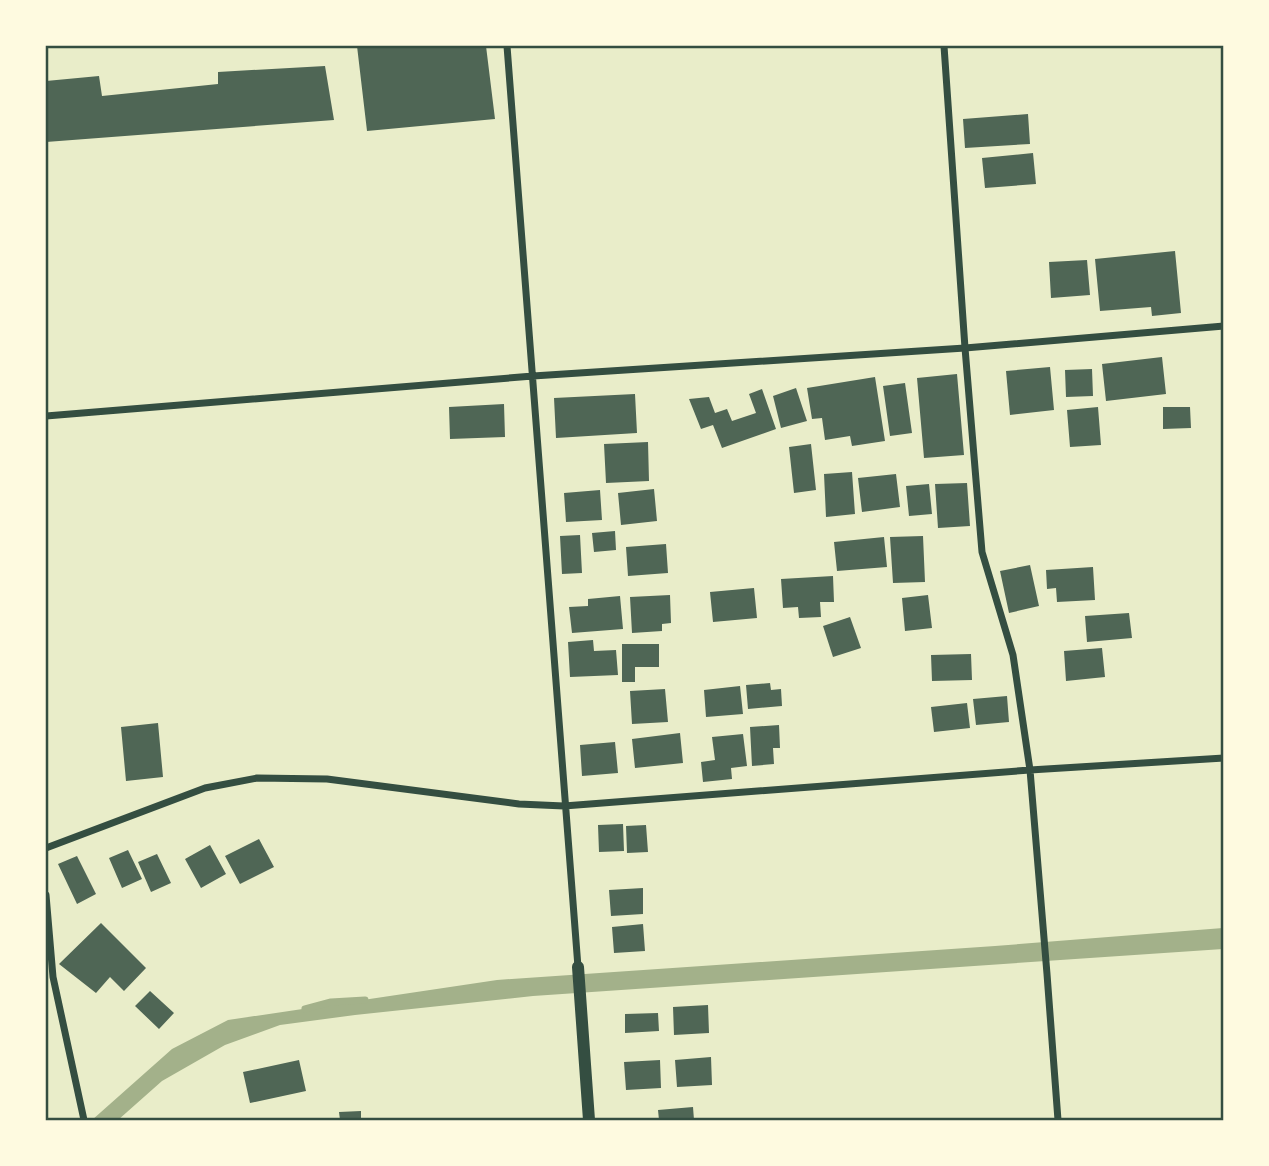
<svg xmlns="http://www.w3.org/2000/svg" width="1269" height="1166" viewBox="0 0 1269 1166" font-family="'Asap Condensed',sans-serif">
	<rect width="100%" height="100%" fill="#e9edc9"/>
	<path fill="#a3b18a" d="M1223 928V949L533 996 355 1015 280 1025 225 1045 162 1081 118 1120H92L172 1049 228 1020 497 980 995 946Z"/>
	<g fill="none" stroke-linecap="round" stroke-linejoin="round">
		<path stroke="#a3b18a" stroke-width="7" d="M305 1009 331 1002 365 1000"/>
	</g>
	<path fill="#4f6655" d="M357 46H486L495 119 367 131Z
		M325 66 334 120 46 142V81L99 76 102 96 218 84V72Z
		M1028 114 1030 144 965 148 963 119Z
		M1033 153 1036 184 985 188 982 158Z
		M1175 251 1181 313 1152 316 1151 307 1100 311 1095 259Z
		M1087 260 1090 295 1051 298 1049 262Z
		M1162 357 1166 394 1106 401 1102 364Z
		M1050 367 1054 410 1010 415 1006 371Z
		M1092 369 1093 396 1066 397 1065 370Z
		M957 374 964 455 924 458 917 378Z
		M875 377 885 441 852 446 850 436 825 440 822 418 812 419 807 388Z
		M905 383 912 433 890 436 883 386Z
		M796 388 807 421 781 428 773 396Z
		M762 389 776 429 722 448 713 425 701 429 689 399 709 397 715 413 727 409 732 421 756 413 749 394Z
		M635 394 637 433 556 438 554 398Z
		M504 404 505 437 450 439 449 407Z
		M1098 407 1101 445 1070 447 1067 410Z
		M1163 407H1190L1191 428 1163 429Z
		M648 442 649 481 606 483 604 444Z
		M811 444 816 490 794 493 789 447Z
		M852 472 855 514 826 517 824 474Z
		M896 474 900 507 862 512 858 478Z
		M967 483 970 526 938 528 935 484Z
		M929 484 932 514 909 516 906 486Z
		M654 489 657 521 621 525 618 493Z
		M600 490 602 520 566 522 564 493Z
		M615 531 616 550 594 552 592 533Z
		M580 535 582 573 562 574 560 536Z
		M923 536 925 582 893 583 890 537Z
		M884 537 887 567 837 571 834 542Z
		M666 544 668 573 628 576 626 547Z
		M1030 565 1039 606 1009 613 1000 571Z
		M1093 567 1095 600 1057 602 1056 588 1047 589 1046 570Z
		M833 576 834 602H820L821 617 799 618 798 607 783 608 781 579Z
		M754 588 757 618 713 622 710 592Z
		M670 595 671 623 662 624V631L632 633 630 597Z
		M928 595 932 628 905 631 902 598Z
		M620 596 623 629 572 633 569 607 588 606V599Z
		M1129 613 1132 638 1087 642 1085 616Z
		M850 617 861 648 833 657 823 626Z
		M593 640 594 651 616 650 618 675 570 677 568 642Z
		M622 644H659V667H635V682H622Z
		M1102 648 1105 677 1066 681 1064 651Z
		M971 654 972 680 932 681 931 655Z
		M770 683 771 690 781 689 782 706 748 709 746 685Z
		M740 686 743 714 706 717 704 690Z
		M665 689 668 722 632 724 630 691Z
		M1007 696 1009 722 976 725 973 699Z
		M967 703 970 728 934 732 931 707Z
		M158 723 163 777 126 781 121 727Z
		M779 725 780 748H773L774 764 752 766 750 727Z
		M680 733 683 763 635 768 632 739Z
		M743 734 747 766 731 768 732 779 703 782 701 762 715 760 712 737Z
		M615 742 618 773 582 776 580 745Z
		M623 824 624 851 599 852 598 825Z
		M646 825 648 852 627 853 626 826Z
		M259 839 274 867 240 884 225 856Z
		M210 845 226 874 201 888 185 859Z
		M128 850 142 879 122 888 109 858Z
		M157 854 171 883 151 892 138 862Z
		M77 856 96 894 77 904 58 864Z
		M643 888V914L611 916 609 890Z
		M101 923 146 968 124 991 110 977 96 993 59 964Z
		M643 924 645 951 614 953 612 927Z
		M150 991 174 1013 159 1029 135 1006Z
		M708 1005 709 1033 674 1035 673 1007Z
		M658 1013 659 1031 625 1033V1014Z
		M711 1057 712 1085 677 1087 675 1060Z
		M299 1060 306 1091 250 1103 243 1072Z
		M660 1060 661 1088 626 1090 624 1062Z
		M693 1107 694 1120H659L658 1110Z
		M361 1111V1120H340L339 1112Z"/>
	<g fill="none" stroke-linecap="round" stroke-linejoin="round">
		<path stroke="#344e41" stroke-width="7" d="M507 46 578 967
			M944 46 965 348 982 552 1013 655 1030 770 1047 974 1058 1120
			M46 416 533 376 965 348 1224 326
			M46 848 205 788 257 778 327 779 519 804 564 806 1030 770 1224 758
			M46 895 53 977 84 1120"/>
		<path stroke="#344e41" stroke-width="12" d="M578 967 589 1120"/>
	</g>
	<rect width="1269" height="1166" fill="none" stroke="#fefae0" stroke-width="94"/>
	<rect x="47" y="47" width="1175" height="1072" fill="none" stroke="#344e41" stroke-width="2.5"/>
</svg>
